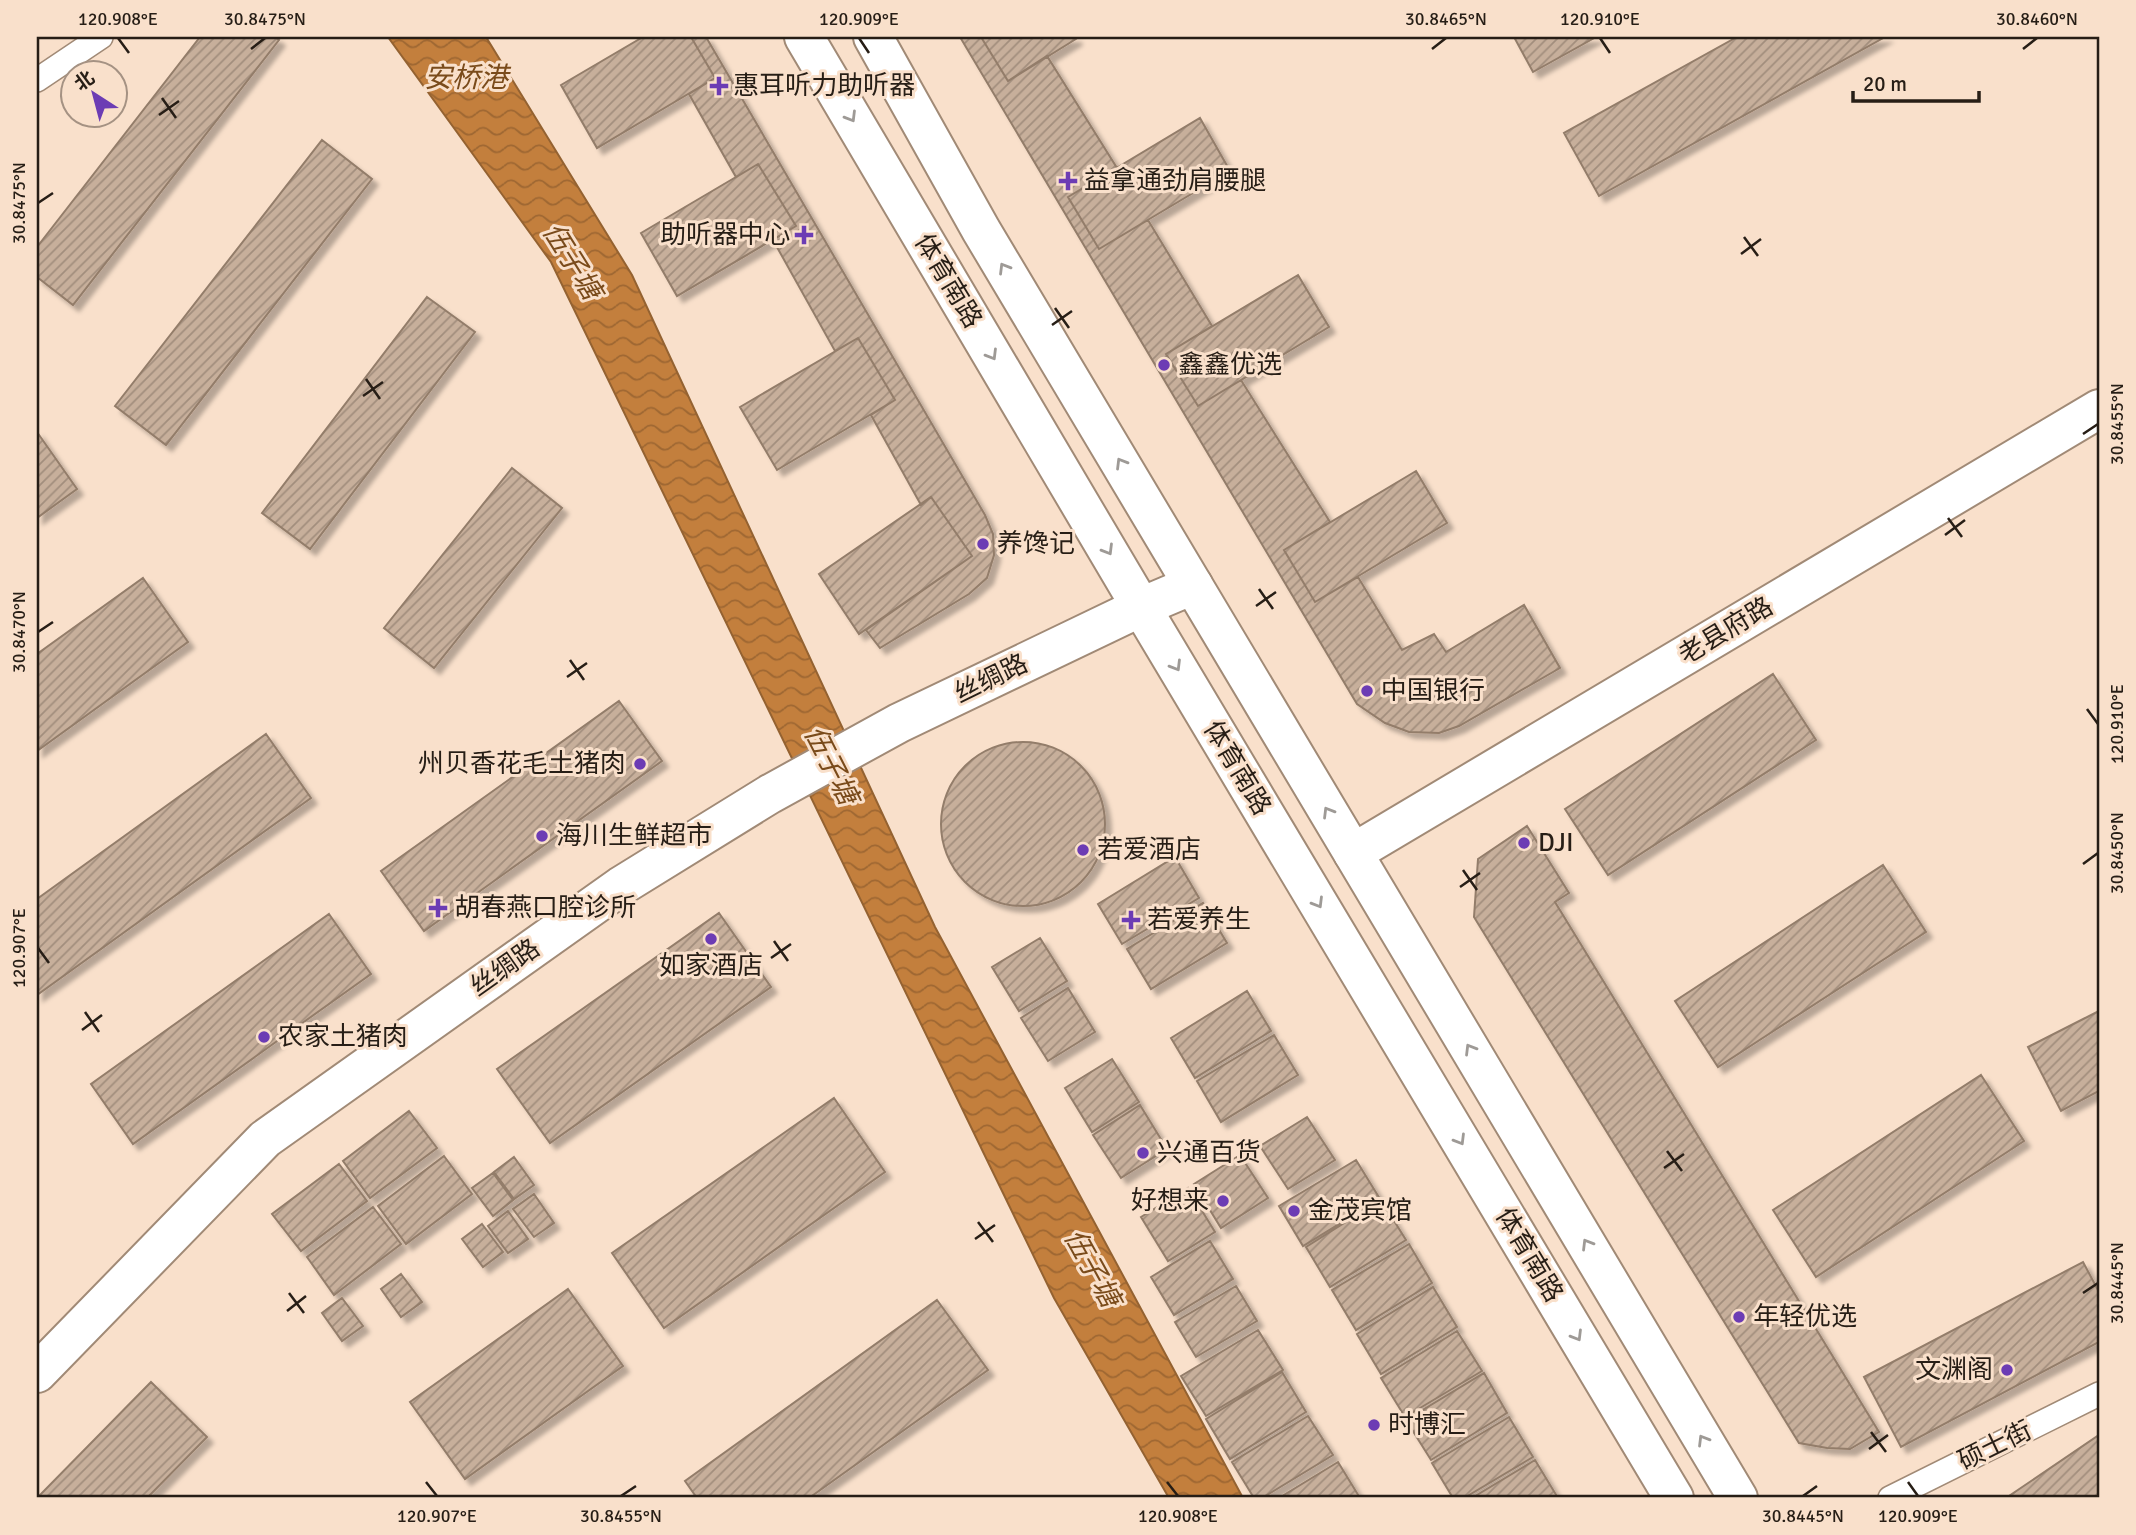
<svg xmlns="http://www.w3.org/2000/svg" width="2136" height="1535" viewBox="0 0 2136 1535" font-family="Signika,'Noto Sans SC',sans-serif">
	<defs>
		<pattern id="water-waves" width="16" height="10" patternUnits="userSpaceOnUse" patternTransform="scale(1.75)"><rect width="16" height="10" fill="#c37f3d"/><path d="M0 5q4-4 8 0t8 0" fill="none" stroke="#9e6732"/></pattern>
		<pattern id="building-hatch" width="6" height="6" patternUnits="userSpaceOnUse" patternTransform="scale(1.75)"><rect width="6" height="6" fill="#c7af9b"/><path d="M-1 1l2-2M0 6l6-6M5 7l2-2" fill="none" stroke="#a28e7d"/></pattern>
		<filter id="shadow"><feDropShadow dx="6" dy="6" stdDeviation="2" flood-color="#0004"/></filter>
	</defs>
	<rect width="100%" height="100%" fill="#f9e0cb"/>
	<path fill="url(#water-waves)" stroke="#946231" stroke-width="2" d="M388 37H486L632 275 935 927 1243 1498H1169L1054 1298 551 262Z"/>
	<path fill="url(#building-hatch)" stroke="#937d6a" stroke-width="2" filter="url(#shadow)" d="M200 37H275L279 40 73 305 37 277V247Z
		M643 37H691L715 78 597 148 561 85Z
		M691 37H706L985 515 993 534 994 555 987 578 969 594 880 648 866 630 972 556 931 497 921 505 871 415 895 400 858 338 835 351 773 240 796 226 758 164 736 177 689 94 715 78Z
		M960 37H981L1008 81 1047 56 1117 168 1068 197 1099 249 1148 220 1212 326 1166 354 1198 406 1241 380 1330 522 1284 550 1315 602 1358 577 1402 650 1434 634 1446 652 1524 605 1560 668 1459 726 1439 733 1409 732 1385 723 1357 704Z
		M981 37H1075L1076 39 1008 81Z
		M1514 37H1596L1533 72Z
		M1737 37H1885L1599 196 1564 133Z
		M1200 118 1230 171 1099 249 1068 197Z
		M322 140 372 179 166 445 115 406Z
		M758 164 796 226 677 296 641 233Z
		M1298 275 1329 327 1198 406 1166 354Z
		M427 297 475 332 310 549 262 513Z
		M858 338 895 400 777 470 740 407Z
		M37 432 77 489 37 518Z
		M512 468 562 508 434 668 384 628Z
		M1416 471 1447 523 1315 602 1284 550Z
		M931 497 972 556 859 634 819 574Z
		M143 578 188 642 37 751V654Z
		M1773 674 1816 740 1608 875 1565 809Z
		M619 701 662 761 424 931 381 871Z
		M266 734 311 798 37 995V899Z
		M941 824a82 82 0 1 1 164 0a82 82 0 1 1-164 0Z
		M1527 826 1569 893 1555 902 1879 1432 1850 1449 1827 1448 1799 1443 1474 917 1478 859Z
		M1175 857 1199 898 1122 944 1098 904Z
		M1883 865 1926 932 1718 1067 1675 1001Z
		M1203 903 1227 943 1151 989 1127 949Z
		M719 913 771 987 550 1143 497 1069Z
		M329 914 371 974 133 1144 91 1084Z
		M1040 938 1067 981 1019 1011 992 967Z
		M1068 988 1095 1032 1048 1061 1021 1018Z
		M1247 991 1271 1031 1195 1078 1171 1038Z
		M2099 1011V1091L2061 1111 2028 1047Z
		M1274 1035 1298 1075 1221 1122 1197 1081Z
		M1112 1059 1139 1102 1092 1132 1065 1088Z
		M1981 1075 2024 1141 1816 1277 1773 1210Z
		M834 1098 885 1172 664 1328 612 1253Z
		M1140 1105 1167 1149 1121 1178 1093 1135Z
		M409 1111 437 1148 370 1198 343 1161Z
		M1307 1117 1335 1160 1288 1189 1260 1146Z
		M1240 1155 1268 1198 1221 1228 1194 1184Z
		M444 1156 472 1194 406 1244 378 1206Z
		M514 1157 534 1185 514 1199 494 1172Z
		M1356 1160 1380 1199 1303 1246 1279 1206Z
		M339 1164 367 1201 301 1251 272 1214Z
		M493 1173 513 1200 493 1216 472 1188Z
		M1188 1188 1215 1232 1168 1261 1141 1217Z
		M534 1194 554 1223 534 1237 513 1209Z
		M1381 1200 1406 1240 1330 1287 1306 1247Z
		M373 1207 401 1244 334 1295 307 1257Z
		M508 1211 528 1239 508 1253 488 1226Z
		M482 1224 503 1252 483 1267 462 1239Z
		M1210 1241 1233 1279 1174 1315 1151 1277Z
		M1409 1244 1432 1283 1356 1330 1332 1290Z
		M2083 1262 2099 1292V1342L1901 1447 1864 1377Z
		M401 1274 422 1302 401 1317 381 1289Z
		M1236 1286 1257 1321 1196 1357 1175 1322Z
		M1433 1287 1457 1327 1381 1374 1357 1334Z
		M568 1289 623 1366 465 1479 410 1402Z
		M342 1298 363 1326 342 1341 322 1313Z
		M937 1300 988 1370 809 1498H697L685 1481Z
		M1258 1330 1283 1370 1206 1416 1181 1376Z
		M1457 1331 1482 1371 1405 1417 1381 1378Z
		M1282 1372 1306 1412 1230 1459 1206 1419Z
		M1484 1373 1507 1413 1431 1460 1406 1420Z
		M151 1382 207 1437 147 1498H37Z
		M1308 1416 1333 1455 1262 1498H1254L1232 1462Z
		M1509 1417 1533 1457 1464 1498H1453L1432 1463Z
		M2099 1435V1498H2006Z
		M1535 1460 1558 1498H1472Z
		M1338 1462 1360 1498H1279Z"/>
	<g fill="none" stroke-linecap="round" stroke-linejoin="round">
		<g stroke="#a18a76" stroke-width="26">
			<path id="lane" d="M37 80 101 37
				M1890 1498 2099 1394"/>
		</g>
		<g stroke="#a18a76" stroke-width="42">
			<path id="street" d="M1353 853 2099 409
				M37 1373 265 1139 621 886 770 794 899 723 1141 607 1193 585"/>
		</g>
		<g stroke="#a18a76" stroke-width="42">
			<path id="secondary" d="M804 37 1141 607 1674 1498
				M873 37 981 230 1738 1498"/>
		</g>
		<use href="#lane" stroke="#fff" stroke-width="23"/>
		<use href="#street" stroke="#fff" stroke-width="38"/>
		<use href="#secondary" stroke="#fff" stroke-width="38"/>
	</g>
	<defs><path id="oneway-chevron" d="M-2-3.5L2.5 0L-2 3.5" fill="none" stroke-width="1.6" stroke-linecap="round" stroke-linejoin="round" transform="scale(1.75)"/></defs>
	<g stroke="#9e9a96">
		<use href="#oneway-chevron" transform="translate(851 117) rotate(59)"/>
		<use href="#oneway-chevron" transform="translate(1004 268) rotate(-121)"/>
		<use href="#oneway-chevron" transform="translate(992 355) rotate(59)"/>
		<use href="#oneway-chevron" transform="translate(1121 463) rotate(-121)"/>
		<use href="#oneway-chevron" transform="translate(1108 550) rotate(59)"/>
		<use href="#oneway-chevron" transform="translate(1176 666) rotate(59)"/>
		<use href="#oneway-chevron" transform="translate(1328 812) rotate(-121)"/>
		<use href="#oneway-chevron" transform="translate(1318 903) rotate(59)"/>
		<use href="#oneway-chevron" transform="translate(1470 1049) rotate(-121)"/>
		<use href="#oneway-chevron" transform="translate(1460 1140) rotate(59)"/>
		<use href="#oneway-chevron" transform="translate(1587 1244) rotate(-121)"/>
		<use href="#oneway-chevron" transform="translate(1577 1336) rotate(59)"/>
		<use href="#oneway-chevron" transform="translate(1703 1440) rotate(-121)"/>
	</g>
	<path fill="none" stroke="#271e16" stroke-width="2.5" d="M118 38 129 53M859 38 869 53M1600 38 1610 53M251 49 265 38M1432 49 1446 38M2023 49 2037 38M162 98 176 118M159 115 179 101M38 203 53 193M1744 237 1758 256M1741 254 1761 239M1055 308 1069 328M1052 325 1072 311M366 379 380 399M363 396 383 382M2083 434 2098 424M1948 518 1962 537M1945 535 1965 520M1259 589 1273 609M1256 606 1276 592M38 632 53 622M570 660 584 680M567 677 587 663M2087 709 2098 724M2083 864 2098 853M1463 870 1477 890M1460 887 1480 873M774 941 788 961M38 948 49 963M771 958 791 944M85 1012 99 1032M82 1030 102 1015M1667 1151 1682 1171M1664 1168 1684 1154M978 1222 993 1242M975 1239 995 1225M289 1293 304 1313M2083 1293 2098 1283M287 1311 306 1296M1871 1432 1886 1452M1869 1449 1888 1435M426 1482 437 1496M1167 1482 1178 1496M1908 1482 1918 1496M621 1496 636 1486M1803 1496 1817 1486"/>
	<g fill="#6c3cb4" stroke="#f9e0cb" stroke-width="2.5">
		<path d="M715.5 75.5h7v7h7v7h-7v7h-7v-7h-7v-7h7z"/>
		<path d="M1064.5 170.5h7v7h7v7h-7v7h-7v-7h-7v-7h7z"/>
		<path d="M800.5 224.5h7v7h7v7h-7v7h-7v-7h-7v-7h7z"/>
		<circle cx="1164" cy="365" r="7"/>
		<circle cx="983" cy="544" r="7"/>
		<circle cx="1367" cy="691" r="7"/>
		<circle cx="640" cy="764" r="7"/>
		<circle cx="542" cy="836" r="7"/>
		<circle cx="1524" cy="843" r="7"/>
		<circle cx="1083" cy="850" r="7"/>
		<path d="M434.5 897.5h7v7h7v7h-7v7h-7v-7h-7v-7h7z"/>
		<path d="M1127.5 909.5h7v7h7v7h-7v7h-7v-7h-7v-7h7z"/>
		<circle cx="711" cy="939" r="7"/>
		<circle cx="264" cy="1037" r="7"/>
		<circle cx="1143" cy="1153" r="7"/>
		<circle cx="1223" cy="1201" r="7"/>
		<circle cx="1294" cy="1211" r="7"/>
		<circle cx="1739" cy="1317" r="7"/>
		<circle cx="2007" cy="1370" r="7"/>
		<circle cx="1374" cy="1425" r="7"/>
	</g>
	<g text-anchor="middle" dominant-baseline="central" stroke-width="6" stroke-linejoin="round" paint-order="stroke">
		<g font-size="26" fill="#271e16" stroke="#f9e0cb" text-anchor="start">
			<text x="733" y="86">惠耳听力助听器</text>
			<text x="1084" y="181">益拿通劲肩腰腿</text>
			<text x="790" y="235" text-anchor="end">助听器中心</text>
			<text x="1178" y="365">鑫鑫优选</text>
			<text x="997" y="544">养馋记</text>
			<text x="1381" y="691">中国银行</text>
			<text x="626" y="764" text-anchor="end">州贝香花毛土猪肉</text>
			<text x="556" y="836">海川生鲜超市</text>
			<text x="1538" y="843">DJI</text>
			<text x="1097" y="850">若爱酒店</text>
			<text x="454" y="908">胡春燕口腔诊所</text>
			<text x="1147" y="920">若爱养生</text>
			<text x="711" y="966" text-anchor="middle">如家酒店</text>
			<text x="278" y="1037">农家土猪肉</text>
			<text x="1157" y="1153">兴通百货</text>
			<text x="1209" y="1201" text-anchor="end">好想来</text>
			<text x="1308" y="1211">金茂宾馆</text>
			<text x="1753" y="1317">年轻优选</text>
			<text x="1993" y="1370" text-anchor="end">文渊阁</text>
			<text x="1388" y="1425">时博汇</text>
		</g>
		<g font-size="26" fill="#271e16" stroke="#f9e0cb">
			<text transform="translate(948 281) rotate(59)">体育南路</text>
			<text transform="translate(1726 631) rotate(-31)">老县府路</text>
			<text transform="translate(991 679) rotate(-26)">丝绸路</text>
			<text transform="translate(1237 768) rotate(59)">体育南路</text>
			<text transform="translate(505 968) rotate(-35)">丝绸路</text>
			<text transform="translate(1529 1255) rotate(59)">体育南路</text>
			<text transform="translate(1995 1446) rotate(-26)">硕士街</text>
		</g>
		<g font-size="28" font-style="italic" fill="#7a4b1b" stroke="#f9e0cb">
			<text x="466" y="78">安桥港</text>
			<text transform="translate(572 261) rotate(58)">伍子塘</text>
			<text transform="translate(831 765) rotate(63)">伍子塘</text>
			<text transform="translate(1092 1268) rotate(61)">伍子塘</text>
		</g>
	</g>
	<rect width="2136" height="1535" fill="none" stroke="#f9e0cb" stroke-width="77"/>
	<g transform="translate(94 94) rotate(324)"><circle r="33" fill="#f9e0cb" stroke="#a59283" stroke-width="2"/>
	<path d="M0-5L12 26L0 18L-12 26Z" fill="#6c3cb4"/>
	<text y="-10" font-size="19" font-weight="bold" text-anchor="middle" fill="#271e16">北</text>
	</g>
	<path d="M1853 91v10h126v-10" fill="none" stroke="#271e16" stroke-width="3.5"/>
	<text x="1863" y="91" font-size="21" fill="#271e16" stroke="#f9e0cb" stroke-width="5" paint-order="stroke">20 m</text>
	<rect x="38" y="38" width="2060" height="1458" fill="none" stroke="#271e16" stroke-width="2.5"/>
	<g font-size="18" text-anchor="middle" fill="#271e16">
		<text x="118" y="25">120.908°E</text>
		<text x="265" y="25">30.8475°N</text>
		<text x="859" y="25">120.909°E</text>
		<text x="1446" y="25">30.8465°N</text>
		<text x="1600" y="25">120.910°E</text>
		<text x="2037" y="25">30.8460°N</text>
		<text transform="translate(19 203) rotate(-90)" y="6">30.8475°N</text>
		<text transform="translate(2117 424) rotate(-90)" y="6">30.8455°N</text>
		<text transform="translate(19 632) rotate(-90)" y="6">30.8470°N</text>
		<text transform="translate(2117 724) rotate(-90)" y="6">120.910°E</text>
		<text transform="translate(2117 853) rotate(-90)" y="6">30.8450°N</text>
		<text transform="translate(19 948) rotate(-90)" y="6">120.907°E</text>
		<text transform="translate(2117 1283) rotate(-90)" y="6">30.8445°N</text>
		<text x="437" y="1522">120.907°E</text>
		<text x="621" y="1522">30.8455°N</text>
		<text x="1178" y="1522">120.908°E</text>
		<text x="1803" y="1522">30.8445°N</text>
		<text x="1918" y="1522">120.909°E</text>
	</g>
</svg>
